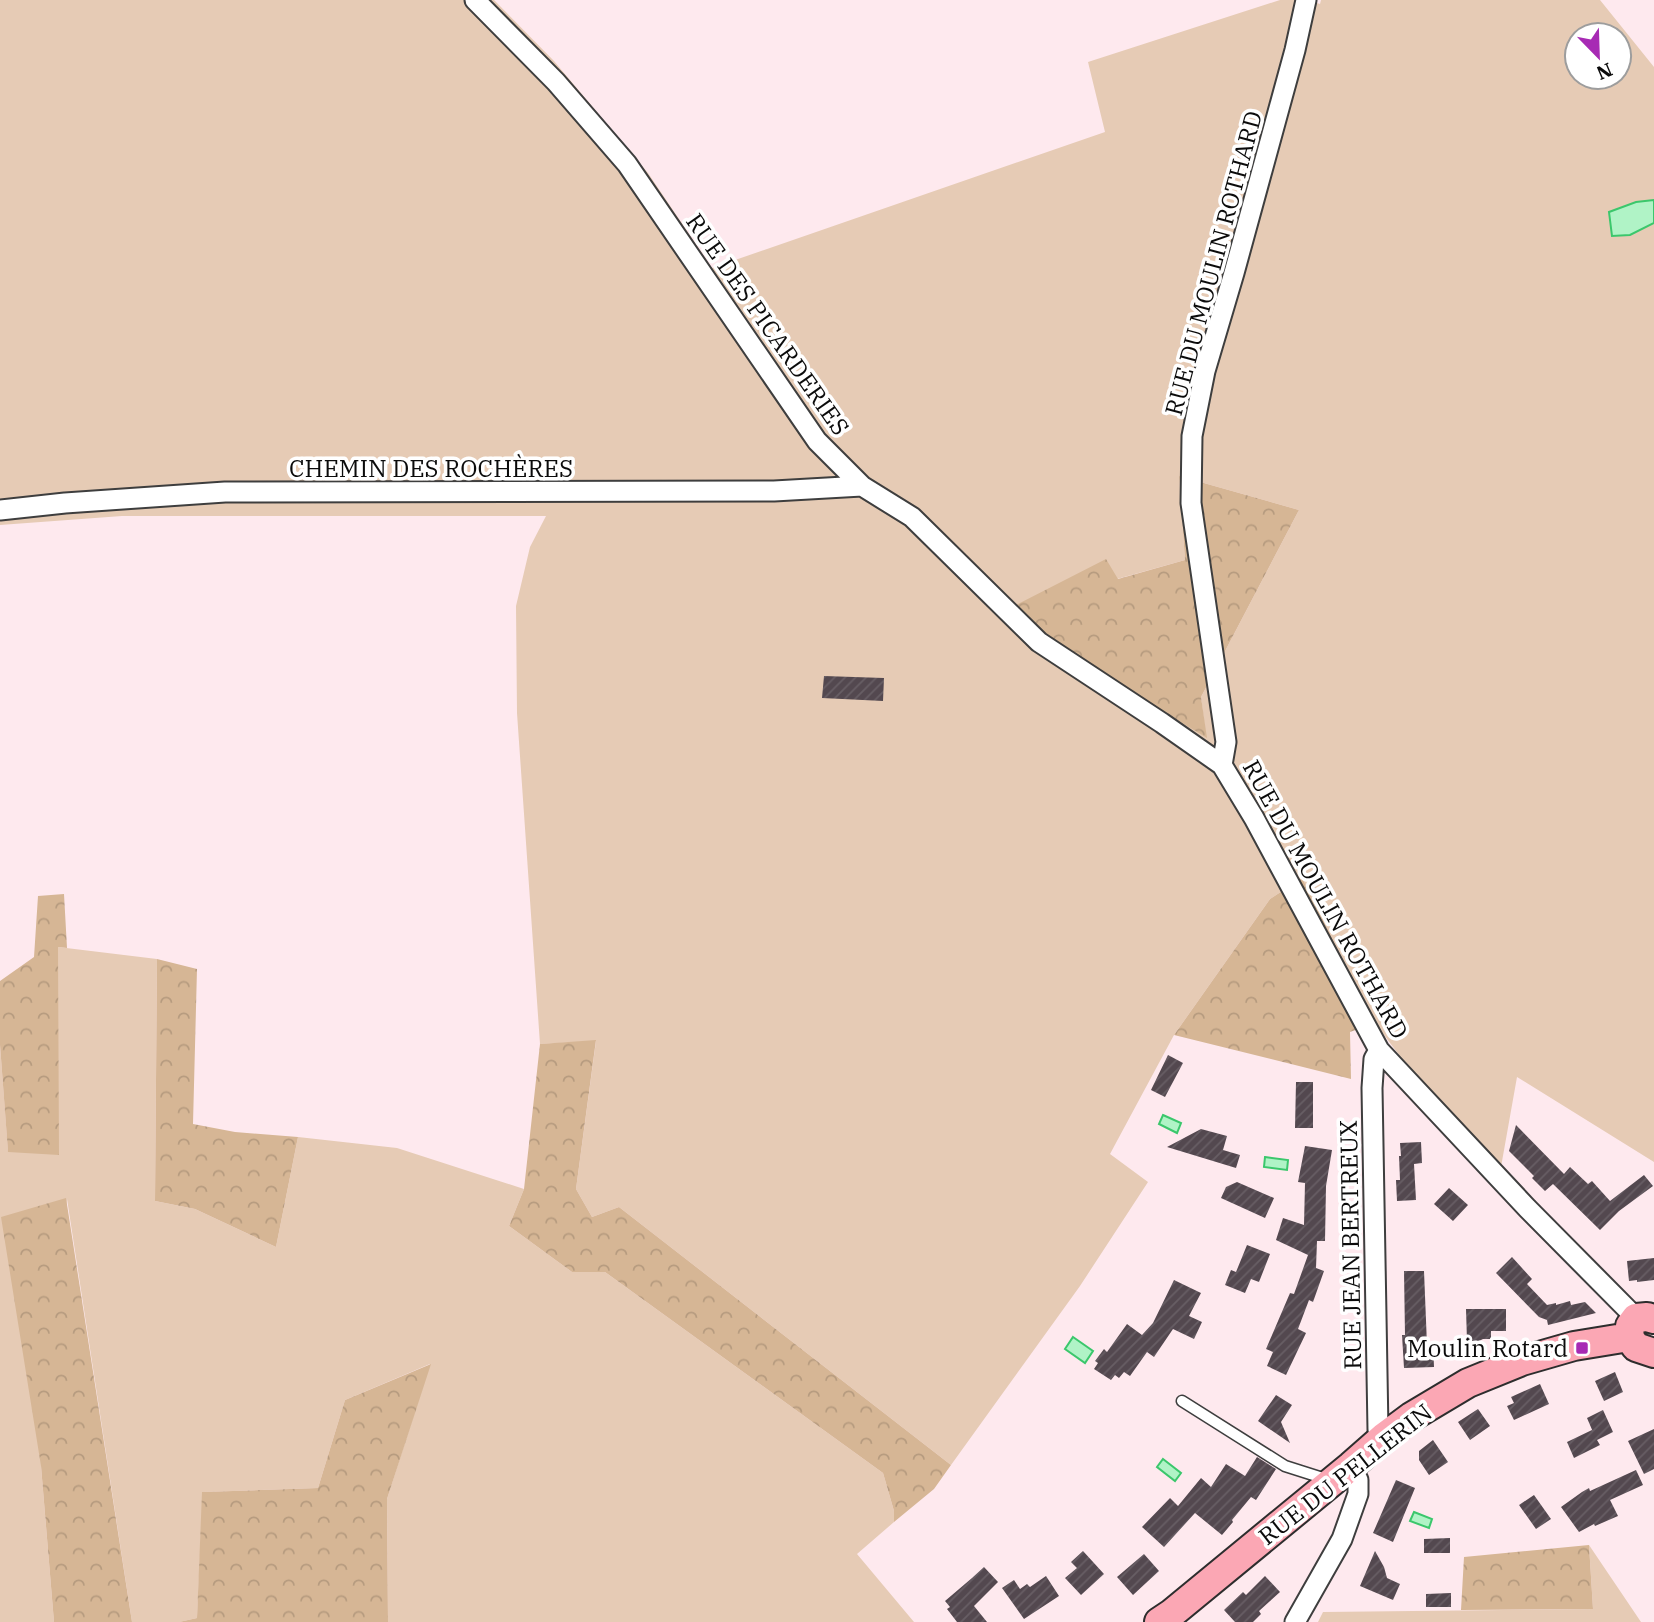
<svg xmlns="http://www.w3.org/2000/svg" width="1654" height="1622" viewBox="0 0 1654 1622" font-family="'IBM Plex Serif',serif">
	<defs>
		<pattern id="forest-crowns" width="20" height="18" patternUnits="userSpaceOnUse" patternTransform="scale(1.75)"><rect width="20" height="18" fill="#d6b695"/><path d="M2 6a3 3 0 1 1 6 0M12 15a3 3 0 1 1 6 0" fill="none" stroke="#b69b7f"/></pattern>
		<pattern id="building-hatch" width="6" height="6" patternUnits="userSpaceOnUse" patternTransform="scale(1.75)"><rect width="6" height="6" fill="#53484f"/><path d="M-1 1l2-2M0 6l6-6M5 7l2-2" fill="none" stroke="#675e64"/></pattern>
	</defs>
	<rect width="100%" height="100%" fill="#fee9ee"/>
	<path fill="#e6cbb5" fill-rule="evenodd" d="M0 0H494L554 61 648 173 712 268 1105 132 1088 62 1280 0H1308L1320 4 1321 0H1600L1654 67V1162L1517 1077 1501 1167 1427 1092 1375 1023 1302 878 1270 899 1174 1035 1110 1154 1148 1182 1080 1286 951 1465 619 1207 592 1217 576 1189 596 1041 540 1044 517 713 516 606 530 547 546 516H122L0 525ZM1577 35H1619V77H1577ZM1179 476 1299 510 1201 697 1206 737 1105 559 1117 579 1185 560Z
		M58 947 157 959 155 1201 195 1209 276 1247 298 1137 397 1148 524 1189 509 1226 572 1272H605L883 1473 894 1511V1522L857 1554 914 1622H388L387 1499 430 1364 345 1400 318 1488 203 1492 197 1618 179 1622H132L67 1199 41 1466 54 1622H0V1045L8 1151Z
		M1589 1545 1641 1622H1318L1323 1612 1593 1609Z"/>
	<path fill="url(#forest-crowns)" d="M1179 476 1299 510 1201 697 1207 738 1046 640 1014 606 1106 559 1118 579 1185 560Z
		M1302 878 1375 1023 1350 1032 1351 1079 1174 1035 1270 899Z
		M64 894 67 948 58 947 59 1155 8 1152 0 1045V981L34 957 38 896Z
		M157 959 197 969 193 1124 235 1132 298 1137 276 1247 195 1209 155 1201Z
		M596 1040 576 1189 592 1217 619 1207 951 1465 934 1489 894 1522V1511L883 1473 605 1272H572L509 1226 524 1189 540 1044Z
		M66 1198 132 1622H54L41 1466 1 1217Z
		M431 1364 387 1499 388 1622H179L197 1618 202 1492 318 1488 345 1400Z
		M1589 1545 1593 1609 1461 1610 1464 1557Z"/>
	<path fill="#b0f3c6" stroke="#3bc76c" stroke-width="2" d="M1654 200V223L1630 235 1612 236 1609 212 1636 202Z
		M1163 1115 1181 1123 1177 1133 1159 1124Z
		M1265 1157 1288 1160 1287 1170 1264 1167Z
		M1073 1337 1093 1351 1085 1363 1065 1349Z
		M1163 1459 1181 1473 1175 1481 1157 1467Z
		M1414 1512 1432 1519 1429 1528 1410 1521Z"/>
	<path fill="url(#building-hatch)" d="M824 676 884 678 883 701 822 698Z
		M1168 1055 1183 1063 1165 1097 1151 1090Z
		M1296 1082H1313V1128H1295Z
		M1516 1125 1564 1174 1570 1167 1588 1184 1592 1181 1610 1201 1644 1175 1653 1186 1619 1211 1600 1230 1553 1184 1545 1191 1532 1178 1534 1176 1509 1151Z
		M1201 1129 1227 1136 1223 1150 1240 1155 1236 1168 1167 1147Z
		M1421 1142 1422 1163 1414 1164 1416 1200 1397 1201 1396 1180H1400L1399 1156H1401L1400 1143Z
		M1305 1146 1332 1150 1326 1186 1325 1241H1317L1316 1268 1324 1271 1313 1302 1309 1300 1298 1329 1306 1333 1286 1375 1267 1366 1273 1352 1266 1349 1290 1293 1294 1294 1308 1255 1276 1240 1283 1218 1304 1225 1305 1183 1298 1182Z
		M1237 1182 1274 1198 1265 1218 1221 1198 1226 1187Z
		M1449 1188 1468 1205 1453 1221 1434 1204Z
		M1247 1245 1270 1254 1259 1282 1251 1279 1245 1293 1225 1285 1231 1270 1236 1272Z
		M1512 1257 1532 1279 1527 1284 1547 1305 1556 1303V1305L1570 1301 1571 1305 1585 1302 1596 1313 1548 1325 1547 1320 1539 1317 1496 1273Z
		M1654 1258V1280L1637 1282V1280L1629 1281 1627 1261Z
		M1404 1271H1424L1427 1345 1433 1344 1434 1367 1404 1368 1402 1335H1405Z
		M1174 1280 1201 1293 1189 1316 1202 1322 1194 1339 1173 1329 1154 1357 1147 1352 1130 1376 1124 1372 1119 1378 1115 1375 1111 1380 1094 1369 1098 1363 1095 1361 1104 1349 1107 1352 1127 1324 1142 1335 1153 1323Z
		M1466 1309H1506V1331H1491V1339H1483L1479 1341H1467Z
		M1615 1372 1623 1392 1604 1401 1595 1381Z
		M1540 1384 1549 1404 1514 1420 1507 1406 1514 1403 1511 1397Z
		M1276 1395 1292 1405 1281 1422 1290 1443 1258 1421Z
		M1478 1409 1490 1426 1470 1440 1458 1422Z
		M1603 1410 1613 1432 1597 1440 1600 1445 1574 1458 1567 1442 1592 1430 1593 1432 1587 1418Z
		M1654 1429V1469L1644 1474 1628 1441Z
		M1433 1440 1448 1462 1429 1475 1419 1460V1451Z
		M1257 1457 1276 1469 1256 1500 1251 1497 1232 1520 1233 1522 1222 1535 1195 1513 1164 1547 1142 1527 1170 1498 1178 1506 1201 1478 1211 1487 1226 1464 1245 1476Z
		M1636 1470 1643 1485 1610 1500 1618 1516 1595 1526 1594 1524 1579 1532 1561 1507 1582 1492 1589 1488 1590 1491Z
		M1396 1480 1415 1488 1393 1542 1373 1533Z
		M1534 1495 1551 1519 1536 1529 1519 1505Z
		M1450 1538V1553H1424V1539Z
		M1083 1551 1104 1574 1081 1595 1065 1578 1077 1568 1071 1562Z
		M1375 1551 1384 1567 1387 1578 1400 1584 1393 1600 1360 1586Z
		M1144 1554 1159 1571 1133 1595 1117 1577Z
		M984 1567 998 1582 974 1606 987 1622H957L947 1609 950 1607 945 1601 972 1578Z
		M1046 1576 1059 1596 1024 1619 1002 1588 1014 1580 1020 1589 1027 1584 1030 1587Z
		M1265 1576 1280 1592 1259 1611 1261 1614 1253 1622H1235L1224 1610 1243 1592 1246 1595Z
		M1451 1593V1607H1426V1594Z"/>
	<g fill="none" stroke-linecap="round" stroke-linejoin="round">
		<g stroke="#3e3e3e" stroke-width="13">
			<path id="service" d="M1182 1401 1285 1466 1329 1480"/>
		</g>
		<g stroke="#3e3e3e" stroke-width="23">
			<path id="minor" d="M475 0 556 82 627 164 817 441 862 486 912 517 1039 642 1162 723 1222 765
				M1306 0 1295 50 1234 273 1205 371 1192 436 1191 503 1226 742 1222 765 1254 818 1379 1050 1527 1208 1636 1318
				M0 510 65 503 225 492 774 491 862 486
				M1379 1050 1374 1059 1372 1088 1378 1430 1384 1437
				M1295 1622 1342 1539 1358 1494V1480L1351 1466"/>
		</g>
		<g stroke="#2d2d2d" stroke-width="32">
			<path id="secondary" d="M1654 1319 1647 1317 1636 1318 1630 1326 1629 1337 1636 1347 1654 1353
				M1159 1622 1171 1614 1351 1466 1384 1437 1411 1417 1468 1383 1522 1361 1574 1346 1629 1337"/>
		</g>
		<use href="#service" stroke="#fff" stroke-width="10"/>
		<use href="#minor" stroke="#fff" stroke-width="19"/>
		<use href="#secondary" stroke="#fba7b4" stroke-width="28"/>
	</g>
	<rect fill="#a72ab4" stroke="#fff" stroke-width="2.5" x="1575" y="1341" width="14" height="14" rx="3.5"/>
	<g text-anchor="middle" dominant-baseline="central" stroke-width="7" stroke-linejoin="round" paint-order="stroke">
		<g font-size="24" fill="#0b0b0b" stroke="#fff">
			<text transform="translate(1213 263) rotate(-75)">RUE DU MOULIN ROTHARD</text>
			<text transform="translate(768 324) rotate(55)">RUE DES PICARDERIES</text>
			<text x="431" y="468">CHEMIN DES ROCHÈRES</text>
			<text transform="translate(1326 899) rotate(61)">RUE DU MOULIN ROTHARD</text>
			<text transform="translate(1350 1245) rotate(-91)">RUE JEAN BERTREUX</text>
			<text transform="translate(1345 1474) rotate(-38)">RUE DU PELLERIN</text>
		</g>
		<g font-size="24" fill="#0b0b0b" stroke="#fff" text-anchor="end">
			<text x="1568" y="1348">Moulin Rotard</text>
		</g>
	</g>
	<g transform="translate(1598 56) rotate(157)"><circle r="33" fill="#ffffff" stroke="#9d9d9d" stroke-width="2"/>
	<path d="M0-5L12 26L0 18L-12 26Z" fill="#a72ab4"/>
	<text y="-10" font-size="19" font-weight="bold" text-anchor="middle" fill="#0b0b0b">N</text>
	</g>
</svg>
